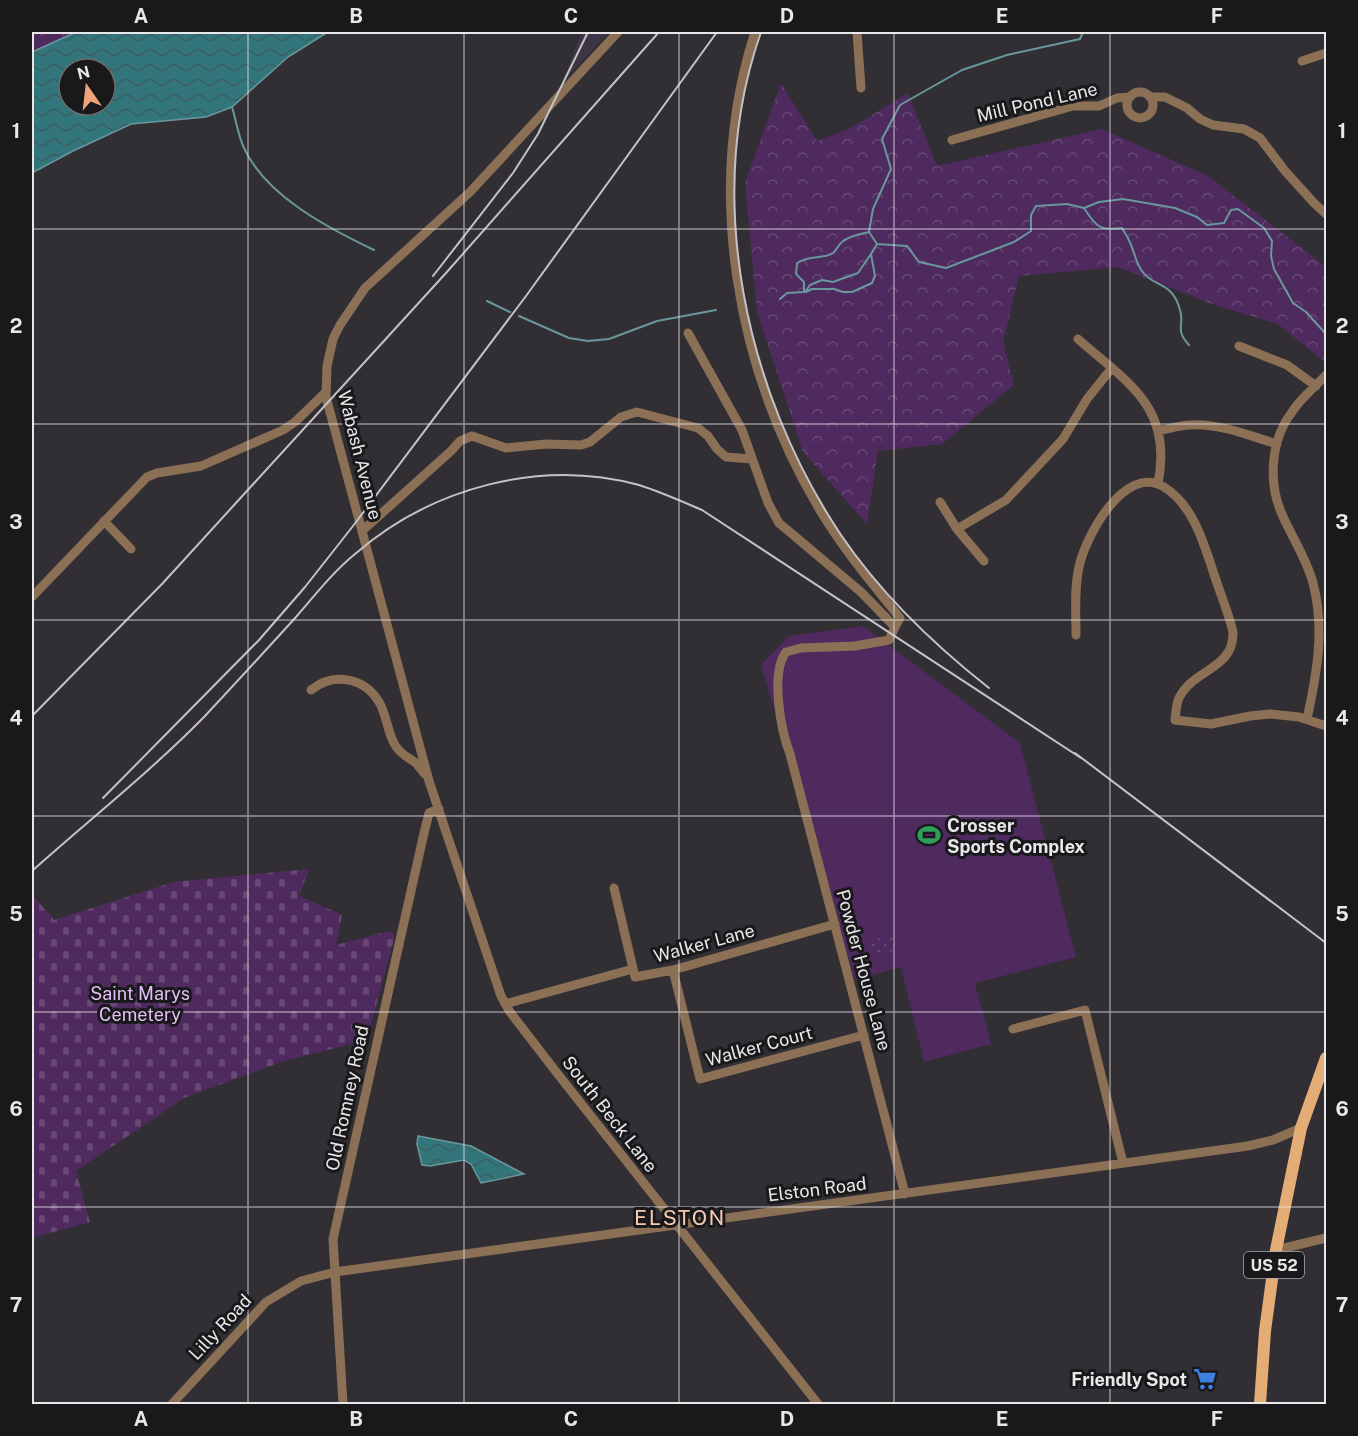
<svg xmlns="http://www.w3.org/2000/svg" width="1358" height="1436" viewBox="0 0 1358 1436" font-family="'Public Sans',sans-serif">
	<defs>
		<pattern id="forest-crowns" width="20" height="18" patternUnits="userSpaceOnUse" patternTransform="scale(1.5)"><rect width="20" height="18" fill="#4e2a5f"/><path d="M2 6a3 3 0 1 1 6 0M12 15a3 3 0 1 1 6 0" fill="none" stroke="#684976"/></pattern>
		<pattern id="cemetery-stones" width="16" height="16" patternUnits="userSpaceOnUse" patternTransform="scale(1.5)"><rect width="16" height="16" fill="#4e2a5f"/><path d="M2 7V4a2 2 0 0 1 4 0v3zM10 15v-3a2 2 0 0 1 4 0v3z" fill="#684976"/></pattern>
		<pattern id="park-dots" width="8" height="8" patternUnits="userSpaceOnUse" patternTransform="scale(1.5)"><rect width="8" height="8" fill="#4e2a5f"/><path d="M2 2h.1M6 6h.1" fill="none" stroke="#684976" stroke-width="1.8" stroke-linecap="round"/></pattern>
		<pattern id="water-waves" width="16" height="10" patternUnits="userSpaceOnUse" patternTransform="scale(1.5)"><rect width="16" height="10" fill="#32767b"/><path d="M0 5q4-4 8 0t8 0" fill="none" stroke="#3c5e60"/></pattern>
	</defs>
	<rect width="100%" height="100%" fill="#322f34"/>
	<path fill="#3b3545" d="M581 32H610L563 81Z"/>
	<path fill="#4e2a5f" d="M863 626 1020 743 1076 957 975 983 991 1044 924 1062 901 967 855 980 761 665 789 636Z"/>
	<path fill="url(#forest-crowns)" d="M32 32H76L32 52Z
		M781 83 817 141 849 129 908 93 937 166 1102 129 1208 176 1326 267V363L1278 324 1212 304 1118 267 1019 276 1003 342 1014 385 942 444 878 451 867 524 803 452 757 312 745 183Z"/>
	<path fill="url(#cemetery-stones)" d="M309 869 299 896 342 915 336 945 389 931 395 935 367 1040 284 1061 184 1098 76 1171 90 1222 32 1238V894L54 920 174 882Z"/>
	<path fill="url(#park-dots)" d="M892 937 895 940 896 950 885 953 883 957 872 954 870 945 876 942 878 938 882 940Z"/>
	<path fill="url(#water-waves)" stroke="#69989c" stroke-width="1.5" fill-rule="evenodd" d="M76 32H328L288 57 232 107 206 117 131 124 73 151 32 173V52ZM69 69H105V105H69Z
		M418 1136 471 1146 524 1174 481 1183 471 1164 464 1160 430 1166 422 1165 417 1144Z"/>
	<g fill="none" stroke-linecap="round" stroke-linejoin="round">
		<path stroke="#69989c" stroke-width="2" d="M232 107C236 120 238 135 244 148 266 196 328 228 374 250
			M1084 208C1096 227 1100 231 1122 228 1125 233 1129 239 1131 245 1135 254 1136 263 1142 271 1153 288 1172 280 1180 310 1185 325 1174 329 1189 345
			M869 232 873 209 891 169 882 139 900 105 962 70 1007 55 1080 39 1083 32
			M806 291 810 285 822 280 833 282 858 273 871 254
			M806 292 812 289H834L843 292H852L872 283 875 276 871 254 877 244
			M780 299 787 293 804 292V282L796 274 797 263C811 254 821 260 833 253 837 250 838 245 842 242 848 236 861 234 869 232L877 244 907 246 919 262 946 268 1014 242 1031 231V215L1036 206 1067 204 1084 208 1099 202 1123 199 1175 208 1197 217 1207 225 1224 223 1231 210 1238 209 1264 228 1272 241 1271 256 1274 269 1293 303 1306 312 1326 334
			M487 301 510 312
			M519 316 569 338 588 341 609 339 657 321 716 310"/>
		<path stroke="#8b7055" stroke-width="9" d="M618 32 470 192 365 288 340 325 333 339 327 366 326 397 429 781 501 996 510 1012 557 1073 818 1404
			M755 32C704 190 736 370 821 512 844 550 872 583 900 618L895 627
			M857 32 861 88
			M1302 61 1326 53
			M1127 105a13 13 0 1 1 26 0a13 13 0 1 1-26 0Z
			M1150 97H1165L1187 108 1200 119 1213 125 1244 129 1260 138 1285 171 1314 203 1326 214
			M952 140 1073 106H1099L1117 98 1130 97
			M688 333 742 430 768 503 779 523 861 592 895 627 889 640 855 646 801 648 786 652C770 673 781 731 790 754L905 1194
			M1078 339C1129 384 1173 407 1158 484
			M1239 346 1287 365 1316 386
			M1158 431C1169 429 1180 425 1190 425 1219 423 1250 436 1277 444
			M940 502 957 529 984 561
			M104 521 131 549
			M957 529 1006 500 1063 439 1087 399 1111 369
			M362 531 451 451 460 441 472 436 506 448 546 444 581 445 590 442 621 417 637 412 698 428 708 436 717 449 726 457 752 459
			M32 597 147 477 157 473 201 466 283 430 295 422 326 392
			M1076 635C1076 613 1074 589 1079 567 1085 537 1125 463 1164 487 1195 506 1205 548 1216 580 1222 598 1229 615 1233 632 1234 670 1194 668 1179 698 1176 704 1176 713 1175 720L1211 724 1250 716 1270 714 1299 717 1326 726
			M311 690C333 672 364 677 379 702 387 715 387 732 395 745 401 755 408 757 416 763 419 766 422 771 425 774
			M1307 719C1317 673 1325 629 1313 583 1306 557 1291 536 1281 512 1268 481 1271 439 1292 412 1301 398 1315 387 1326 375
			M614 888 635 977 673 970 835 924
			M673 970 700 1079 864 1035
			M505 1004 633 969
			M1013 1029 1085 1010 1123 1163
			M1276 1250 1326 1238
			M172 1404 266 1302 301 1281 335 1272 1248 1146 1273 1140 1301 1128
			M343 1404 333 1239 424 833 429 813 439 809"/>
		<path stroke="#e5ad76" stroke-width="12" d="M1260 1404 1265 1331 1276 1250 1301 1128 1326 1058"/>
		<path stroke="#c5c2c6" stroke-width="2" d="M761 32C703 198 745 391 841 535 881 594 933 644 989 688
			M433 276 513 173 538 134 588 32
			M32 716 162 584 235 504 446 273 659 32
			M1075 753 1326 943
			M103 798 259 640 305 587 353 526 526 296 717 32
			M32 871C89 820 150 772 204 717 235 684 266 650 296 617 315 595 333 572 355 554 431 488 540 458 639 485 661 492 681 501 702 510L1081 758"/>
	</g>
	<path fill="none" stroke="#e9e7ea" stroke-width="1.5" stroke-opacity="0.55" d="M248 32V1404M464 32V1404M679 32V1404M894 32V1404M1110 32V1404M32 229H1326M32 424H1326M32 620H1326M32 816H1326M32 1012H1326M32 1207H1326"/>
	<defs>
		<g id="stadium-bare" transform="scale(1.8)"><path d="M0-5a6.5 5 0 1 0 0 10a6.5 5 0 1 0 0-10ZM-3.5-1.8h7v3.6h-7Z" fill="#2e9e5b" stroke="#19181a" stroke-width="2.5" paint-order="stroke"/></g>
		<g id="supermarket-bare" transform="scale(1.8)"><path d="M-6-5.5h2.5l.6 2H6L4.5 2H-2.5L-4.4-4H-6ZM-1.5 3.2a1.3 1.3 0 1 0 .1 0ZM3 3.2a1.3 1.3 0 1 0 .1 0Z" fill="#3f7fe0" stroke="#19181a" stroke-width="2.5" paint-order="stroke"/></g>
	</defs>
	<g fill-rule="evenodd">
		<use href="#stadium-bare" x="929" y="835"/>
		<use href="#supermarket-bare" x="1205" y="1379"/>
	</g>
	<g text-anchor="middle" dominant-baseline="central" stroke-width="6" stroke-linejoin="round" paint-order="stroke">
		<rect fill="#19181a" stroke="#aba9ac" stroke-width="1.5" x="1244" y="1252" width="60" height="26" rx="4.5"/>
		<g font-size="16" font-weight="bold" fill="#e9e7ea">
			<text x="1274" y="1265">US 52</text>
		</g>
		<g font-size="18" fill="#e9e7ea" stroke="#19181a">
			<text transform="translate(1037 102) rotate(-13)">Mill Pond Lane</text>
			<text transform="translate(360 455) rotate(76)">Wabash Avenue</text>
			<text transform="translate(704 943) rotate(-15)">Walker Lane</text>
			<text transform="translate(864 970) rotate(75)">Powder House Lane</text>
			<text transform="translate(759 1046) rotate(-15)">Walker Court</text>
			<text transform="translate(347 1098) rotate(-78)">Old Romney Road</text>
			<text transform="translate(610 1114) rotate(52)">South Beck Lane</text>
			<text transform="translate(817 1189) rotate(-7)">Elston Road</text>
			<text transform="translate(220 1327) rotate(-47)">Lilly Road</text>
		</g>
		<g font-size="18" font-weight="bold" fill="#e9e7ea" stroke="#19181a" text-anchor="start">
			<text x="947" y="825">Crosser<tspan x="947" dy="21">Sports Complex</tspan></text>
			<text x="1187" y="1379" text-anchor="end">Friendly Spot</text>
		</g>
		<g font-size="18" fill="#e3bef6" stroke="#19181a">
			<text x="140" y="993">Saint Marys<tspan x="140" dy="21">Cemetery</tspan></text>
		</g>
		<g font-size="21" letter-spacing="1.5" fill="#f6cab2" stroke="#19181a">
			<text x="680" y="1217">ELSTON</text>
		</g>
	</g>
	<rect width="1358" height="1436" fill="none" stroke="#19181a" stroke-width="66"/>
	<g transform="translate(87 87) rotate(346)"><circle r="28" fill="#19181a" stroke="#6c6b6d" stroke-width="1.5"/>
	<path d="M0-4.5L10 22L0 15L-10 22Z" fill="#f0a378"/>
	<text y="-9" font-size="16" font-weight="bold" text-anchor="middle" fill="#e9e7ea">N</text>
	</g>
	<rect x="33" y="33" width="1292" height="1370" fill="none" stroke="#e9e7ea" stroke-width="2"/>
	<g font-size="20" text-anchor="middle" font-weight="bold" fill="#e9e7ea">
		<text x="141" y="23">A</text>
		<text x="356" y="23">B</text>
		<text x="571" y="23">C</text>
		<text x="787" y="23">D</text>
		<text x="1002" y="23">E</text>
		<text x="1217" y="23">F</text>
		<text x="16" y="138">1</text>
		<text x="1342" y="138">1</text>
		<text x="16" y="333">2</text>
		<text x="1342" y="333">2</text>
		<text x="16" y="529">3</text>
		<text x="1342" y="529">3</text>
		<text x="16" y="725">4</text>
		<text x="1342" y="725">4</text>
		<text x="16" y="921">5</text>
		<text x="1342" y="921">5</text>
		<text x="16" y="1116">6</text>
		<text x="1342" y="1116">6</text>
		<text x="16" y="1312">7</text>
		<text x="1342" y="1312">7</text>
		<text x="141" y="1426">A</text>
		<text x="356" y="1426">B</text>
		<text x="571" y="1426">C</text>
		<text x="787" y="1426">D</text>
		<text x="1002" y="1426">E</text>
		<text x="1217" y="1426">F</text>
	</g>
</svg>
